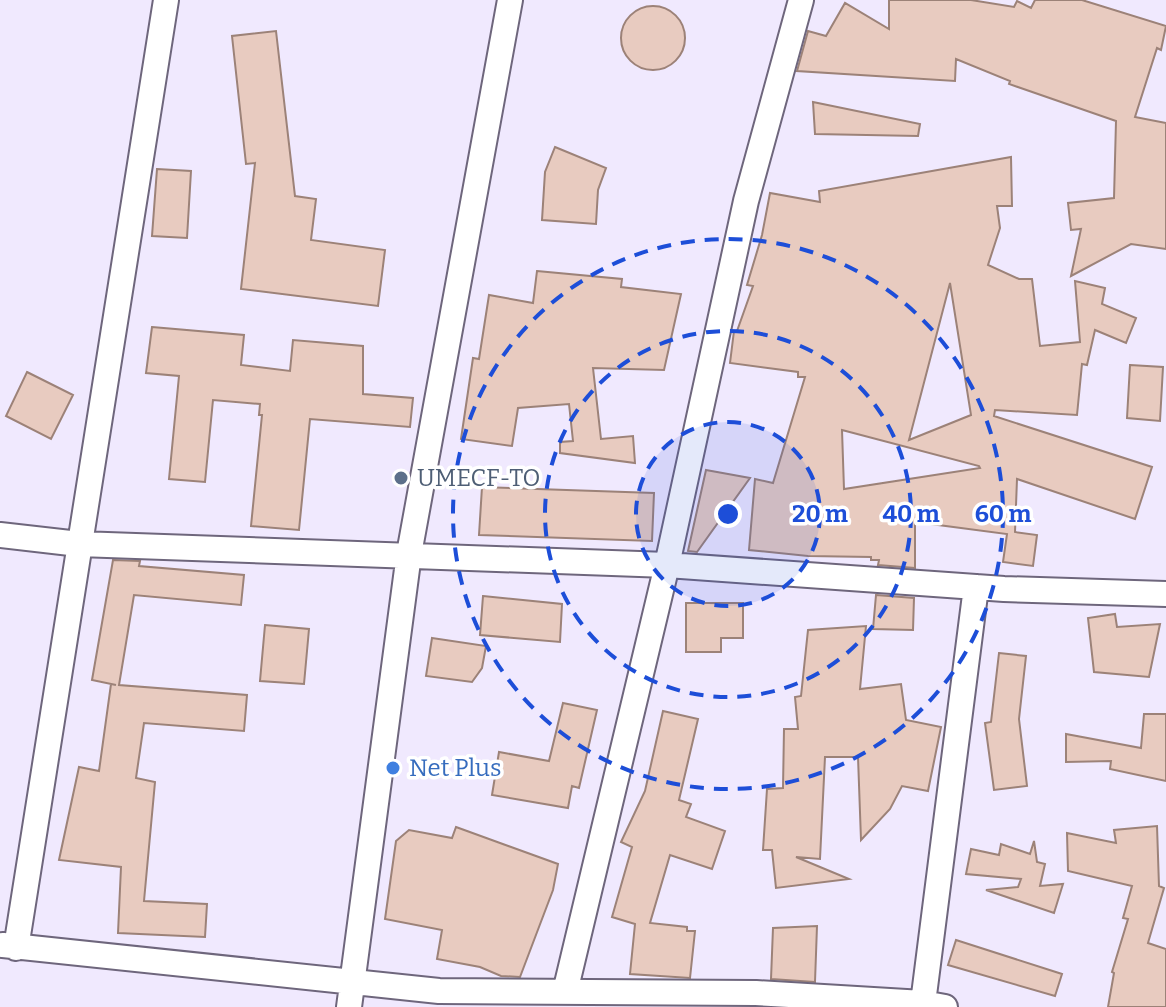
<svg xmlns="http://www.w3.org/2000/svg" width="1166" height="1007" viewBox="0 0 1166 1007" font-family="Bitter,serif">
	<rect width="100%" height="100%" fill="#f0e9fe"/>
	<path fill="#e8cbc0" stroke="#9c8278" stroke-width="2" fill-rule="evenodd" d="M889 0H971L1014 7 1017 1 1031 8 1035 0H1082L1166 26 1161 50 1157 48 1135 117 1166 123V249L1131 244 1071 276 1081 229 1071 230 1068 203 1114 198 1116 121 1009 84 1010 81 956 59 955 81 797 71 808 31 826 36 845 3 889 29Z
		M621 38a32 32 0 1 1 64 0a32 32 0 1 1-64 0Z
		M276 31 295 196 316 199 311 240 385 250 378 306 241 289 255 163 246 164 232 36Z
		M813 102 920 124 918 136 815 134Z
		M555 147 606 168 598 190 596 224 542 220 545 172Z
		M1011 157 1012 206H997L1000 228 988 265 1019 279H1032L1040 346 1080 342 1075 281 1105 288 1102 304 1136 318 1126 343 1095 330 1087 365 1082 364 1077 415 995 410 994 416 1152 467 1135 519 1017 479 1015 532 1037 535 1033 566 1003 562 1007 534 915 522V568L878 565 879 560H871V557L808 556 749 550 755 479 773 483 805 377H798V372L730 363 734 331H737L753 286 747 285 762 235 770 193 820 202 819 191ZM950 283 971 415 909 440ZM842 430 979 466 980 468 844 489Z
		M157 169 191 171 187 238 152 236Z
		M537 271 622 279 621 287 681 294 664 370 593 368 601 439 633 436 635 463 560 453V442L573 441 569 404 518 408 512 446 461 439 473 358 479 359 489 295 533 303Z
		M152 327 244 335 241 365 290 371 293 340 363 346V394L413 398 410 427 310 419 299 530 251 526 262 415H259L260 404 213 400 205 482 169 479 179 376 146 373Z
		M1130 365 1163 367 1160 421 1127 418Z
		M27 372 73 395 51 439 6 416Z
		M706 470 750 478 697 552 688 551Z
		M482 487 654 493 652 541 479 535Z
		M113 560 140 561 139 566 244 575 241 605 134 595 119 685 247 695 244 731 144 723 136 778 155 782 144 901 207 904 205 937 118 933 121 867 59 860 79 767 99 771 111 684 116 685 92 680Z
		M876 595 914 598 913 630 873 629Z
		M483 596 562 604 560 642 480 635Z
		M686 603H743V638H721V652H686Z
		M1115 614 1117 627 1160 624 1149 677 1094 672 1088 618Z
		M265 625 309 629 304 684 260 681Z
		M866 626 860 689 901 684 906 720 941 727 928 791 902 786 890 809 861 840 858 757H825L820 859 796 857 849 879 776 888 772 850H763L767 789 783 788 784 729H798L795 697 801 696 808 630Z
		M432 638 486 646 482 668 472 682 426 676Z
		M999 653 1026 656 1019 719 1027 786 994 790 985 723 991 722Z
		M563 703 597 710 579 788 572 786 568 808 492 795 499 752 549 761Z
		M663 711 698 719 679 800 691 804 686 817 725 831 712 869 670 855 650 923 687 927V931H695L690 978 630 974 635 924 612 917 632 847 621 842 645 791Z
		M1144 714H1166V781L1110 769 1111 761 1066 762V734L1141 748Z
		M1157 826 1159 886 1164 888 1148 943 1166 949V1007H1108L1114 973 1112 972 1128 919 1123 918 1132 886 1068 871 1067 833 1116 843 1114 830Z
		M456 827 558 864 553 890 520 977 501 976 480 967 437 959 442 930 385 919 396 841 409 830 452 838Z
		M1034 841 1037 862 1045 864 1040 886 1063 884 1054 913 986 890 1018 887 1021 879 966 874 971 849 999 855 1001 844 1030 854Z
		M817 926 815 982 771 979 773 928Z
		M956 940 1062 974 1055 996 948 965Z"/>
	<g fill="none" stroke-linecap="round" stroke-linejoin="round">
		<g stroke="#6e667c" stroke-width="28">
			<path id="street" d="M0 535 79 544 667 565 1004 589 1166 594
				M3 945 439 991 756 993 923 1003 945 1007
				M16 948 166 0
				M565 992 667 565 746 201 801 0
				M923 1003 976 587
				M349 1007 409 554 510 0"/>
		</g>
		<use href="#street" stroke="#fff" stroke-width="24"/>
	</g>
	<circle cx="728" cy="514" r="92" fill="#1d4ed8" fill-opacity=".12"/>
	<g fill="none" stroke="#1d4ed8" stroke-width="4" stroke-dasharray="14 10">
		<circle cx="728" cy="514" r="92"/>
		<circle cx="728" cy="514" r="183"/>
		<circle cx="728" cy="514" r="275"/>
	</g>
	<circle fill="#5c6f8a" stroke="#fff" stroke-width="3" cx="401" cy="478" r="8"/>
	<circle fill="#3f7fe0" stroke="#fff" stroke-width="3" cx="393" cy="768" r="8"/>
	<g text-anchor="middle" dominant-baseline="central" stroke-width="7" stroke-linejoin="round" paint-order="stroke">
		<g font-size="24" fill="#4e5e75" stroke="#fff" text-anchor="start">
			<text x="417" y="478">UMECF-TO</text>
		</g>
		<g font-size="24" fill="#366cbe" stroke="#fff" text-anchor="start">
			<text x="409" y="768">Net Plus</text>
		</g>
	</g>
	<circle cx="728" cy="514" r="12" fill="#1d4ed8" stroke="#fff" stroke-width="4"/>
	<g font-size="24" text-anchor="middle" font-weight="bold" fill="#1d4ed8" stroke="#fff" stroke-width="7" stroke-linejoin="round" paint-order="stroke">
		<text x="820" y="522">20 m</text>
		<text x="911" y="522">40 m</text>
		<text x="1003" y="522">60 m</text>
	</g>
</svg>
